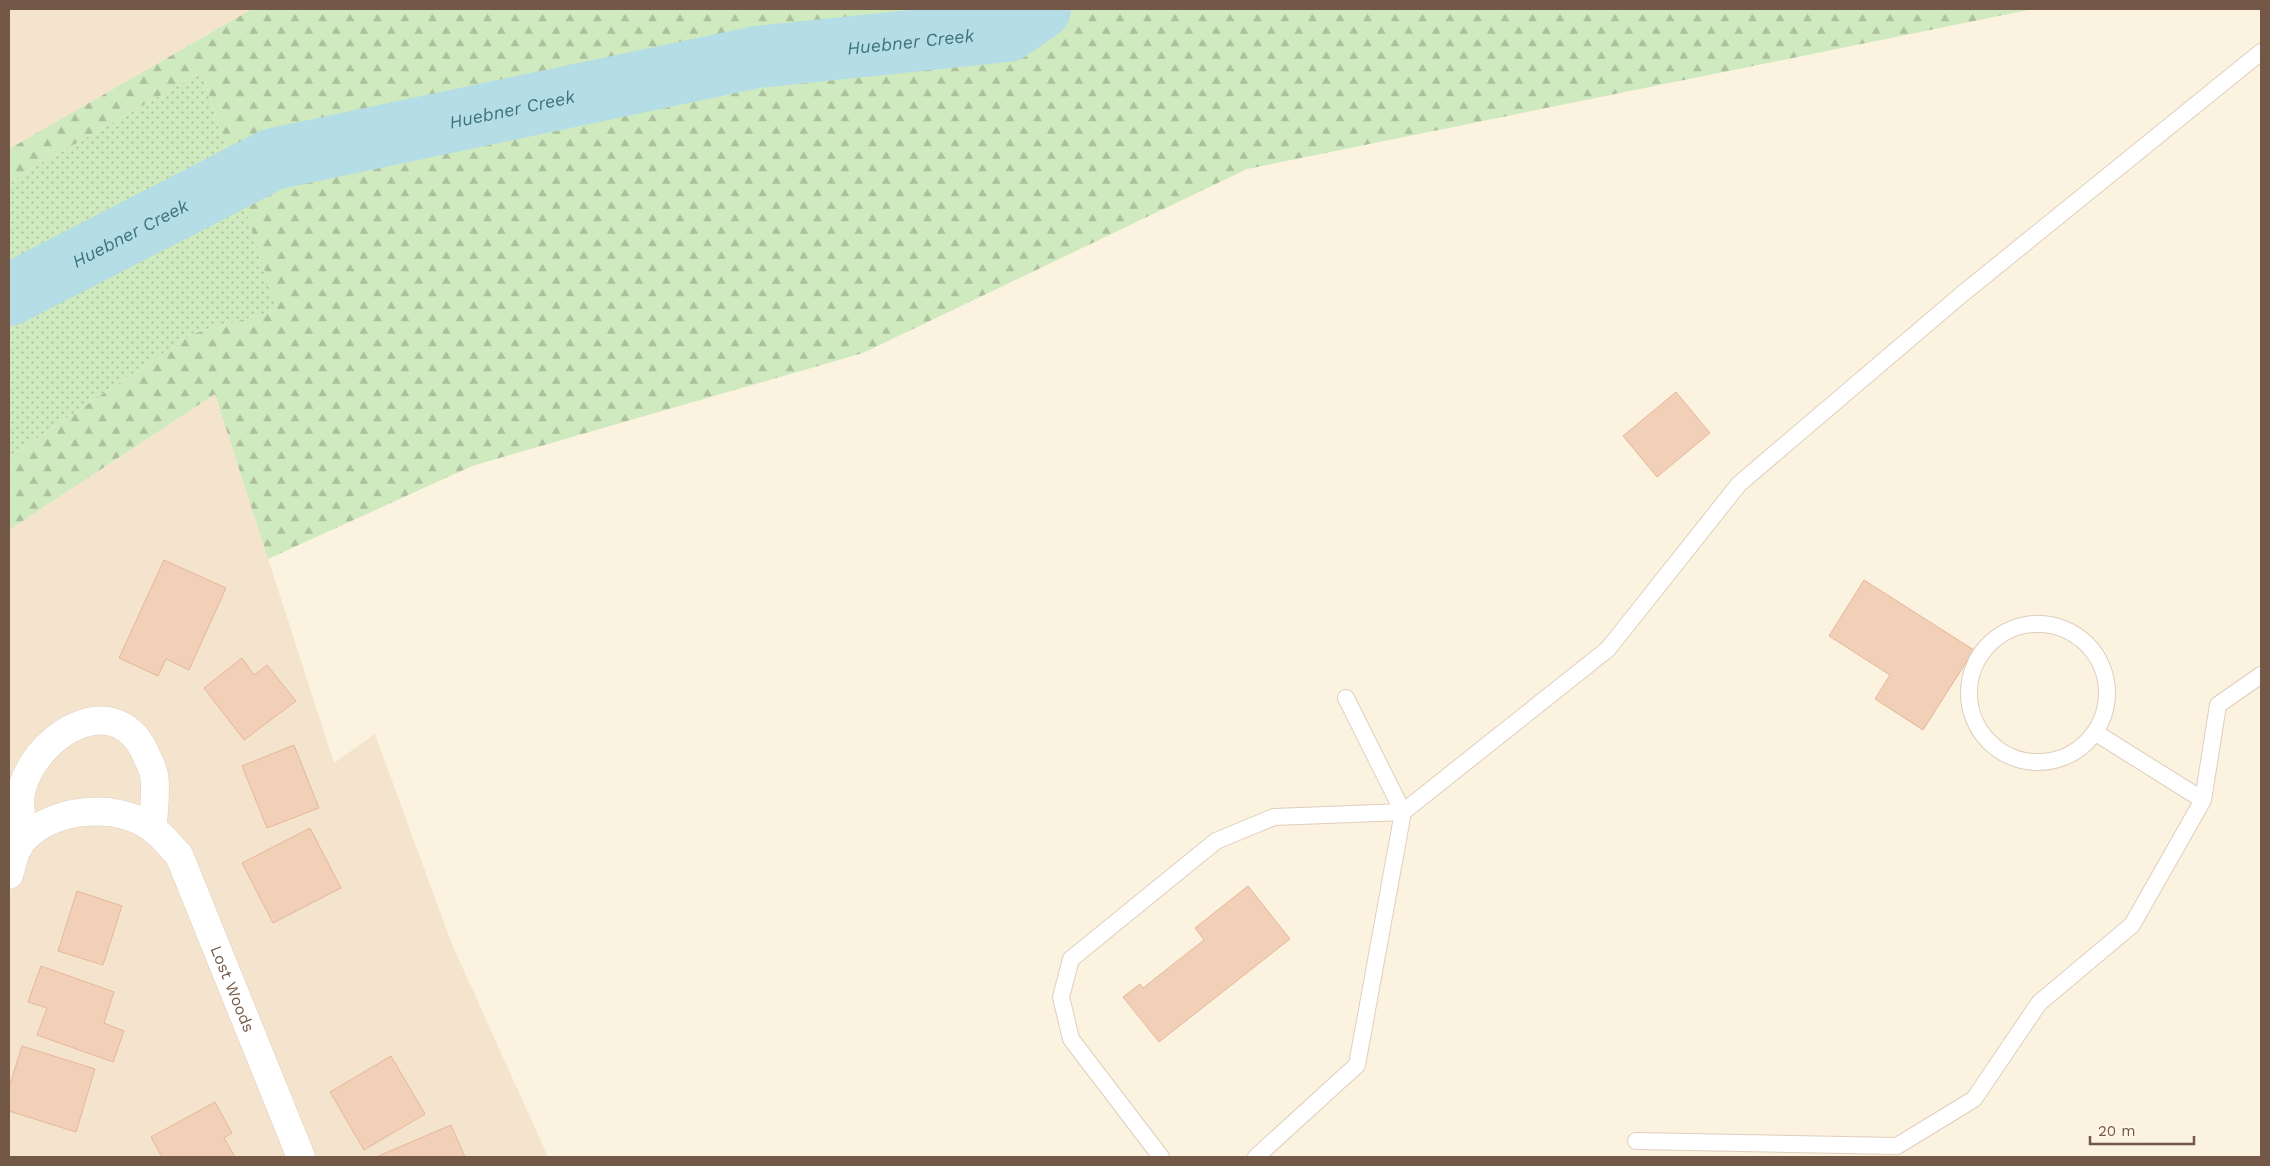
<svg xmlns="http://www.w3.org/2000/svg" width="2270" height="1166" viewBox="0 0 2270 1166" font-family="'Work Sans',sans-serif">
	<defs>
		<pattern id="green-dots" width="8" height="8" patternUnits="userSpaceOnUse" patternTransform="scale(1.25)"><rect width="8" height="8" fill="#cfeabf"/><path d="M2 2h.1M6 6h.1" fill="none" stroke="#acc09d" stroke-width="1.8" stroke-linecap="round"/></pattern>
		<pattern id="forest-firs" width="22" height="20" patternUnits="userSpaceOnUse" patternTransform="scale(1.25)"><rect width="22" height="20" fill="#cfeabf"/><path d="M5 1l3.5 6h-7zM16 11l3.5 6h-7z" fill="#acc09d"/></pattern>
	</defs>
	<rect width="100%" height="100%" fill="#fcf2e0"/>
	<path fill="#f4e4ce" d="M9 9H252L9 149Z
		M215 394 334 763 375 734 451 942 548 1157H9V530Z"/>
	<path fill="url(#green-dots)" d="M202 72 277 310 192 334 9 457V184L27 171Z"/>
	<path fill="url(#forest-firs)" d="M252 9H2033L1247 169 863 353 472 466 268 559 215 394 9 530V457L192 334 277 310 202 72 27 171 9 184V149Z"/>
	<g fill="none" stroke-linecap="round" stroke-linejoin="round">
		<path stroke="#b5dde6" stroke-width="62" id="s1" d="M9 295 273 159 757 57 1008 31 1040 9"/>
	</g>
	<path fill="#f2d0b7" stroke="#e5b798" d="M1676 392 1710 433 1657 477 1623 436Z
		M164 560 226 588 189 670 166 659 158 676 119 658Z
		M1864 580 1974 650 1923 730 1875 699 1890 675 1829 636Z
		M242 658 254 675 267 665 296 701 244 740 204 688Z
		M294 745 319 808 267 828 242 766Z
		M310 828 341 888 273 923 242 863Z
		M1248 886 1290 939 1159 1042 1123 997 1140 984 1143 988 1204 940 1195 928Z
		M77 891 122 906 103 965 58 951Z
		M41 966 114 992 104 1023 124 1031 113 1062 37 1035 47 1008 28 1002Z
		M22 1046 95 1069 76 1132 9 1111V1088Z
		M391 1056 425 1114 364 1150 330 1092Z
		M215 1102 232 1133 224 1138 235 1157H162L151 1137Z
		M451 1125 465 1157H376Z"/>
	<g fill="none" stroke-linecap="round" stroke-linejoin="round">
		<g stroke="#e0cebc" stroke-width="18">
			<path id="lane" d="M1969 693a69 69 0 1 1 138 0a69 69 0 1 1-138 0Z
				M2096 733 2203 800
				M1636 1141 1897 1146 1974 1099 2039 1003 2132 925 2203 800 2218 705 2261 675
				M1161 1157 1071 1039 1061 997 1071 959 1216 841 1274 817 1403 812 1608 649 1739 484 1961 295 2261 52
				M1256 1157 1357 1065 1403 812 1346 698"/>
		</g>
		<g stroke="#e0cebc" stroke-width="29">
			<g id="street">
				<path d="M25 837C22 820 17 802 23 785 41 730 119 687 147 757 150 763 153 769 154 775 157 789 153 813 153 828"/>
				<path id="s2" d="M9 875C13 862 15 847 26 837 57 807 117 803 152 828 162 835 171 847 179 855L301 1157"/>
			</g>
		</g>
		<use href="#lane" stroke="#fff" stroke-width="16"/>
		<use href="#street" stroke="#fff" stroke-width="28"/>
	</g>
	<g text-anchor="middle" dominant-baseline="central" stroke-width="5" stroke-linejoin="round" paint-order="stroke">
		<g font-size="16" fill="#735847" stroke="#fff6e6">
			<text stroke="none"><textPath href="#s2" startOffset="360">Lost Woods</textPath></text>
		</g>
		<g font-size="18" font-style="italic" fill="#3e7480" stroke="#fff6e6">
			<text stroke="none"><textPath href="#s1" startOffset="946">Huebner Creek</textPath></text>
			<text stroke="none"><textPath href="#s1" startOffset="541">Huebner Creek</textPath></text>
			<text stroke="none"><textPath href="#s1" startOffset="136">Huebner Creek</textPath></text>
		</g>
	</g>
	<rect width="2270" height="1166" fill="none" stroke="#735847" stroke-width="20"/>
	<path d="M2090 1136v8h104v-8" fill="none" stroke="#735847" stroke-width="2.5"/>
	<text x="2098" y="1136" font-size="15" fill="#735847" stroke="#fff6e6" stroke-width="4" paint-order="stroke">20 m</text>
</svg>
